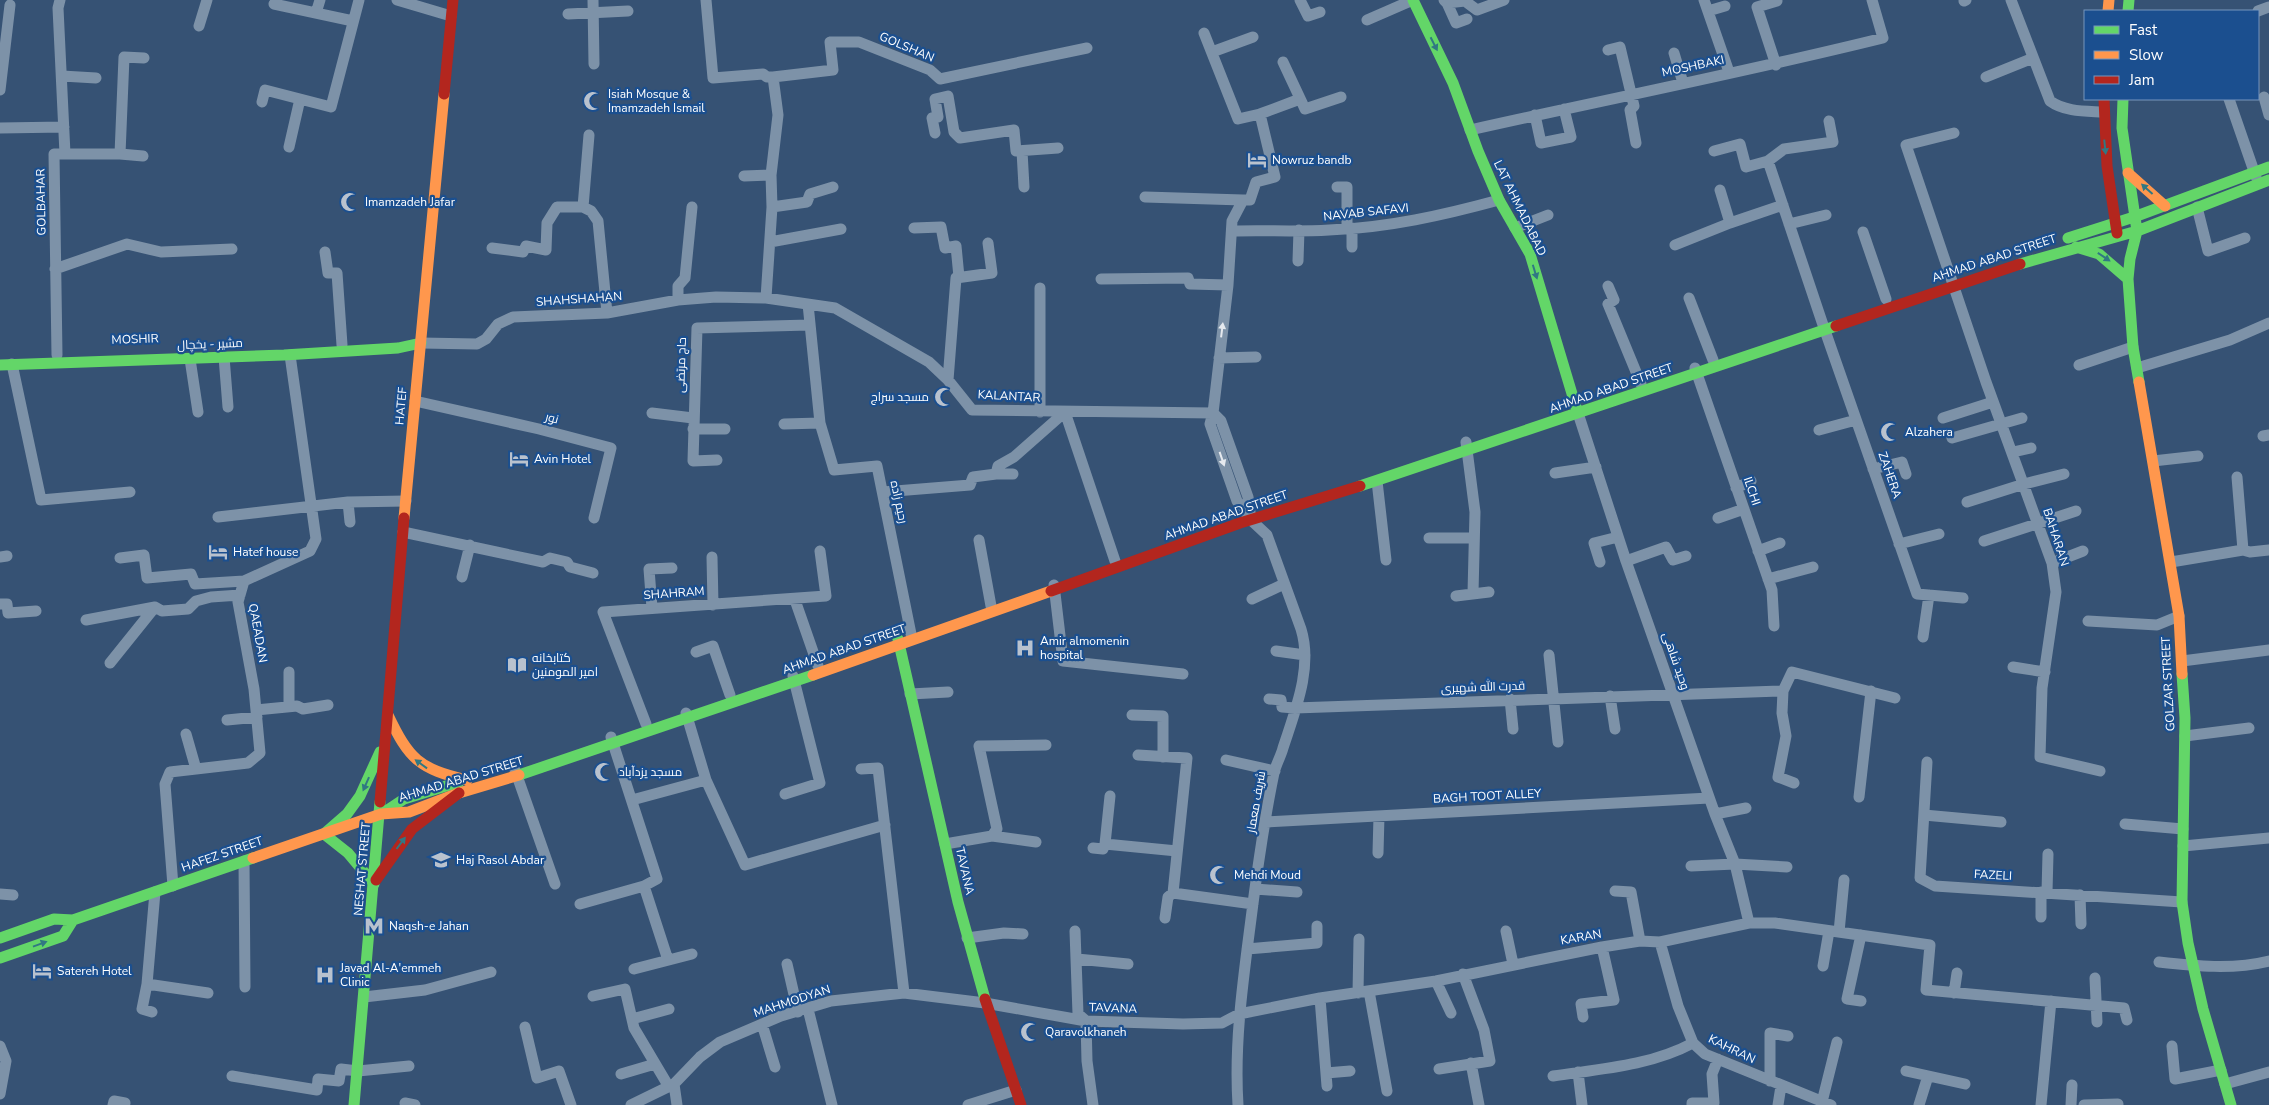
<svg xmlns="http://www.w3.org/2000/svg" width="2269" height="1105" viewBox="0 0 2269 1105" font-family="'Nunito Sans',Cairo,sans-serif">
	<rect width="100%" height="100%" fill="#365274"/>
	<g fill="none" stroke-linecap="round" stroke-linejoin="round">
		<path stroke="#7d92a8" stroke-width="11" d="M397 0 451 16
			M593 0 594 64
			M706 0 713 78 763 74 767 77H773L778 115 771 175 772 207 766 298
			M1300 0 1308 16 1320 12
			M1444 0 1447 3 1465 1 1477 10 1504 0
			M1704 0 1729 72
			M2011 0 2050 101C2065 112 2086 111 2103 112
			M1964 1 1966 0
			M1447 3 1456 23 1467 19
			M274 4 353 21
			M1708 11 1725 6
			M2258 11 2269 7
			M316 13 320 0
			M568 14 628 11
			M1367 20 1413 0
			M199 26 207 0
			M1204 33 1238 119 1260 114 1300 99
			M1608 50 1620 47 1634 106 1630 110 1636 143
			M1212 52 1253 37
			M1674 53 1683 83
			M1283 62 1305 109 1341 97
			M1776 65 1757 7 1777 1
			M62 76 96 78
			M773 77 833 70 830 42H859L930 70 940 79
			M1986 77 2033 58
			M940 79 1087 48
			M0 90 10 5
			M2264 97 2269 115
			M2229 99 2256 177
			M262 102 265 90 331 107 359 0
			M1535 115 1541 143 1571 137 1564 109
			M0 128 64 127
			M1470 130C1608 99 1746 72 1883 38L1872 0
			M935 133 932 118 938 117 935 99 948 96 954 132 960 138 1014 130 1016 151 1058 148
			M1954 133 1906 145 1986 382 2052 563 2056 592 2042 688 2040 757 2100 771
			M589 135 583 207 591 211 598 221 607 313
			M289 147 300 99
			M1022 151 1024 187
			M1714 151 1740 144 1746 167 1768 161 1784 149 1833 142 1829 121
			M65 154H120L124 57 144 58
			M120 154 143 156
			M1768 161 1822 322 1917 594 1963 598
			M744 176 771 175
			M1337 187H1347V229
			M1720 190 1730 223
			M1145 197 1243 200
			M772 207 807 202 810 194 833 187
			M2197 207 2208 251 2245 238
			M1789 224 1826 215
			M914 228 941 227 945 248 956 246 959 277
			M1352 228V247
			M1515 228 1548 215
			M1233 231C1265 230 1297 232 1329 230 1387 228 1444 215 1499 200
			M1863 232 1886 299
			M770 242 841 229
			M1675 245 1730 223 1783 205
			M492 248 523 252 526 246 546 250 547 223 557 207H583
			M325 252 328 273H337L342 345
			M1298 261 1299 230
			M55 269 127 244 161 252 232 249
			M1101 279 1188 278 1190 284 1228 285
			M1608 286 1614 300 1608 304 1641 384
			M1689 298 1713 360
			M678 300V286L685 278 692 207
			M808 304 820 423 834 470 877 466 911 634
			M421 343 477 344 486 339 498 324 513 317 607 313 678 300 716 297 766 298 835 308 929 362 948 380 972 410 1213 413
			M57 355 54 154H65L58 8 60 0
			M224 357 228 407
			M1219 358 1256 357
			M190 359 198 412
			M12 364 41 500 130 492
			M2079 365 2133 347
			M1695 368 1772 590 1774 626
			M2137 368 2230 340 2269 323
			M948 380 956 278 992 273 988 243
			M415 401 539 429 611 448 594 518
			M1576 407 1626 561 1715 814 1735 864 1749 923
			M1040 412V288
			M652 413 693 418
			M1213 413 1221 421 1248 497 1251 520
			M1943 418 1993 402
			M784 424 820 423
			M693 429H725
			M1819 430 1856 420
			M2263 436 2269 435
			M1952 438 2022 418
			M1466 442 1475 512 1473 593
			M2013 452 2031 448
			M717 460 693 461 697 328 809 325
			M2153 461 2198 456
			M1873 469 1902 462 1906 474
			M1555 473 1596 467
			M996 474H1013
			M2237 477 2243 550
			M1377 481 1386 560
			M1736 488 1751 481
			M883 492 970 485 973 477 996 474 998 466 1014 457 1065 412 1115 561
			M348 502 350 522
			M1967 502 2024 484 2064 474
			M218 517 348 502 406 501
			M1718 518 1744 509
			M403 532 543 562 550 558 567 562 570 567 593 573
			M1429 538H1474
			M979 540 991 606
			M1984 541 2076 511
			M1899 544 1939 534
			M1758 551 1780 543
			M0 557 7 556
			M712 557 713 605
			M120 558 144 555 147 578 191 574 195 584 244 581 310 551 316 539 290 355
			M1626 561 1666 547 1673 560 1686 556
			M1600 562 1594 543 1618 537
			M2171 562 2243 550 2250 552 2269 550
			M2052 563 2083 551
			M462 577 470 545
			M1768 579 1813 567
			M1054 585 1063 661 1183 674
			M1456 596 1489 592
			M1252 599 1284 584
			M795 600 818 666
			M0 604H7L8 613 36 611
			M652 608 649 569 672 568
			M86 620 155 607 162 611 188 609 196 601 211 597 240 595
			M2088 621 2157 625 2179 616
			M1923 637 1929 595
			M1276 651 1305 655
			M696 652 713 646 730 695
			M1549 655 1558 742
			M2182 661 2269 650
			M110 663 155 607
			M2013 667 2045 672
			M289 672V706
			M1783 691 1782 713 1786 736 1778 777 1794 783
			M910 694 948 692
			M1610 696 1615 729
			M1269 699 1281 700 1282 707 1295 708 1783 691 1792 672 1895 698
			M1510 699 1513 729
			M256 710 297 706 303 709 328 705
			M686 713 706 780 745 865 885 825
			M1132 715 1163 716V757
			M227 720 257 717
			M646 724 603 612 826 596 820 551
			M186 734 196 769
			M2185 736 2249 728
			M1138 755 1187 758 1173 893 1168 897 1165 918
			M1226 760 1275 771
			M1927 762 1920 878 1935 886 2182 902
			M861 769 878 768 904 993
			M515 770 555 884
			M785 794 820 783 793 676
			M1859 797 1871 691
			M632 800 706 780
			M1715 814 1746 808
			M1924 815 2001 822
			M1266 822 1709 798
			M2125 824 2183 829
			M992 836 1036 842
			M945 844 992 836 997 829 979 746 1046 745
			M1105 844 1177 851
			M2183 846 2269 838
			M1093 848 1103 849 1105 844 1110 796
			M1378 853 1379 816
			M244 861 245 987
			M1691 866 1735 864 1787 867
			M173 886 165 784 170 772 248 763 260 753 254 689 238 602 244 581
			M644 886 668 960
			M1255 889 1297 892
			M1615 891 1631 892 1640 941
			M2047 892 2048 854
			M1173 893 1253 904
			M0 894 13 895
			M2080 895 2081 924
			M580 904 644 886 657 879 611 737
			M2041 917V892
			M1075 931 1078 1014 1086 1021 1087 1061 1093 1105
			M1506 931 1513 964
			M1839 932 1844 880
			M1861 935 1847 999 1861 1001
			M967 938 1004 933 1023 934
			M1660 942 1678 1006 1693 1043 1705 1054 1831 1105
			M1247 949 1317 943V926
			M1077 959 1128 964
			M2159 962C2195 966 2233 970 2269 961
			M787 964 798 1012
			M1823 966 1829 931
			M634 969 692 954
			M2095 978 2097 1022
			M1436 981 1451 1013
			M147 984 208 993
			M1369 991 1387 1091
			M1358 993 1359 939
			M1954 993 1957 973
			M593 996 625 989 634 1028 669 1087
			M364 997 425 990 491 972
			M1320 998 1327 1086
			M808 1009 832 1105
			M152 1012 142 1009 147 984 155 892
			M1583 1017 1581 1004 1614 1000 1602 947
			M632 1019 669 1009
			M762 1024 775 1067
			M525 1027 537 1078 559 1071 571 1105
			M0 1046 6 1061 0 1094
			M2172 1046 2175 1079 2221 1070
			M1471 1063 1479 1105
			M1439 1069 1490 1061 1484 1030 1463 974
			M1906 1071 1965 1084
			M1578 1072 1582 1105
			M1326 1073 1350 1071
			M621 1074 655 1064
			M232 1076 317 1090 318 1079 339 1081 341 1069 358 1071 409 1066
			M1553 1076C1600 1069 1650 1066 1693 1043
			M1770 1081V1033L1788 1036
			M674 1084 677 1105
			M2225 1084 2269 1072
			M1822 1102 1837 1042
			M405 1103 415 1105
			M113 1105 114 1101 125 1103
			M631 1105 674 1084 700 1057 720 1042 781 1016 831 1001 904 993 985 1003 1086 1021 1183 1024 1222 1023 1239 1014 1320 998 1436 981 1602 947 1640 941 1660 942 1749 923H1775L1930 945 1926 990 2124 1008 2127 1020
			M968 1105 1016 1090
			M1238 1105C1234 1043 1243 981 1251 919 1257 871 1264 821 1274 773 1276 764 1281 756 1283 748 1295 711 1313 668 1301 629L1267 535 1251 520 1237 501 1210 424 1213 413 1228 285 1232 221 1243 200H1250L1256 182 1275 177 1260 114
			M1692 1105V1103H1714L1712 1074 1718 1059
			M1778 1105 1781 1086
			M1919 1105 1928 1076
			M2041 1105 2051 1001
			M2071 1105 2072 1085
			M2084 1105 2118 1104"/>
		<path stroke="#63d668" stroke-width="11" d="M1413 0 1453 83 1478 151 1499 200 1530 254 1576 407
			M2128 11 2129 0
			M2123 99 2122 128 2137 231 2130 259 2128 279 2133 347 2139 382
			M2068 238 2134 217 2269 167
			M2076 247 2099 254 2128 279
			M2020 264 2137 231 2269 180
			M0 365 284 355 398 348 421 343
			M1360 486 1836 326
			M898 639 958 902 985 999
			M2182 674 2185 718 2182 902 2188 943 2203 1009 2231 1105
			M519 775 813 675
			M383 813 404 799 459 782
			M374 884 348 853 324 834 347 814 360 796 380 752
			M0 938 54 919 73 920 253 858
			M0 958 63 936 73 920
			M354 1105 380 802"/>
		<path stroke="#ff974d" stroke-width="11" d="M2108 11 2109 0
			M2128 173 2165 206
			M2139 382 2179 616 2182 674
			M404 518 444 94
			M813 675 1051 591
			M388 715C409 759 419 769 467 780
			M253 858 381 814 409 812 459 793 519 775"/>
		<path stroke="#b3261e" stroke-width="11" d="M444 94 453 0
			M2104 99 2107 166 2117 233
			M1836 326 2020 264
			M1051 591 1240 523 1360 486
			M380 802 404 518
			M376 880 412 829 459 793
			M985 999 1021 1105"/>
	</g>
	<defs><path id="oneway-solid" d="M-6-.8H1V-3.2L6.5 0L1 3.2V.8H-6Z" transform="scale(1.25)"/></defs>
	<g fill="#317883">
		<use href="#oneway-solid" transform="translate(1434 44) rotate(63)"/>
		<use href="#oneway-solid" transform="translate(2105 147) rotate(84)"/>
		<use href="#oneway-solid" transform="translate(2147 189) rotate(-138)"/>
		<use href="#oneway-solid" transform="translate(2104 257) rotate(34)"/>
		<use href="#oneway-solid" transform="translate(1535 272) rotate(73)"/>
		<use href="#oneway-solid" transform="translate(421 764) rotate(-144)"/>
		<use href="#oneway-solid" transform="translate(366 784) rotate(114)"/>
		<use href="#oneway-solid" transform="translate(401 843) rotate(-53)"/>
		<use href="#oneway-solid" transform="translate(40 944) rotate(-20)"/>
	</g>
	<g fill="#e5e9ee">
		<use href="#oneway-solid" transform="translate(1222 330) rotate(-83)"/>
		<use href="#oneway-solid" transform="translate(1222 459) rotate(71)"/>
	</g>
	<defs>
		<g id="mosque-bare" transform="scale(1.5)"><path d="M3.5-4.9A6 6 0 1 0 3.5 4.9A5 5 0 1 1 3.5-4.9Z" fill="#b9c2ce" stroke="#1b4f8f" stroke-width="2.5" paint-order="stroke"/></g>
		<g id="hotel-bare" transform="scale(1.5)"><path d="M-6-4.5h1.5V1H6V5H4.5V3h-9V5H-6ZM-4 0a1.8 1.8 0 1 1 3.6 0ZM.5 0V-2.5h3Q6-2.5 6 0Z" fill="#b9c2ce" stroke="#1b4f8f" stroke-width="2.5" paint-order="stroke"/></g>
		<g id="hospital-bare" transform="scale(1.5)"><path d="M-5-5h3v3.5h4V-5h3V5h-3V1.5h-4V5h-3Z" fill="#b9c2ce" stroke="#1b4f8f" stroke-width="2.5" paint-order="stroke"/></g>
		<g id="library-bare" transform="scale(1.5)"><path d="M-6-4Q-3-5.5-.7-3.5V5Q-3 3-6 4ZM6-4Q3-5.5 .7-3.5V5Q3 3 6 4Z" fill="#b9c2ce" stroke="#1b4f8f" stroke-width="2.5" paint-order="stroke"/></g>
		<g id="school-bare" transform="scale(1.5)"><path d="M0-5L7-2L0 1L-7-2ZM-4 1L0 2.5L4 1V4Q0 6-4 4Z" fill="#b9c2ce" stroke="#1b4f8f" stroke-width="2.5" paint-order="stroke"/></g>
		<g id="metro-bare" transform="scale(1.5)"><path d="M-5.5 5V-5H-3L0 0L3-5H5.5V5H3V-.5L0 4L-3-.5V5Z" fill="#b9c2ce" stroke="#1b4f8f" stroke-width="2.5" paint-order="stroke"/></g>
	</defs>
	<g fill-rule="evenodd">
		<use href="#mosque-bare" x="593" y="101"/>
		<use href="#hotel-bare" x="1257" y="160"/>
		<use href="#mosque-bare" x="350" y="202"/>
		<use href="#mosque-bare" x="944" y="397"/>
		<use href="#mosque-bare" x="1890" y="432"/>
		<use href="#hotel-bare" x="519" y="459"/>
		<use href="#hotel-bare" x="218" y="552"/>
		<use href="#hospital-bare" x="1025" y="648"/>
		<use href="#library-bare" x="517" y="665"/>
		<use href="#mosque-bare" x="604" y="772"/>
		<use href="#school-bare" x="441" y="860"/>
		<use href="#mosque-bare" x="1219" y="875"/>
		<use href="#metro-bare" x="374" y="926"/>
		<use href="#hotel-bare" x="42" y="971"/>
		<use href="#hospital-bare" x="325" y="975"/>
		<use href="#mosque-bare" x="1030" y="1032"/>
	</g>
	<g text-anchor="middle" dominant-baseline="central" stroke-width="4.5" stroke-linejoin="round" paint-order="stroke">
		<g font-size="12" fill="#fff" stroke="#1b4f8f">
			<text transform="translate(907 47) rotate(23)">GOLSHAN</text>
			<text transform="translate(1693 66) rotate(-12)">MOSHBAKI</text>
			<text transform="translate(41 202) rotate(-91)">GOLBAHAR</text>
			<text transform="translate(1520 208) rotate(64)">LAT AHMADABAD</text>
			<text transform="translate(1366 212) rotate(-6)">NAVAB SAFAVI</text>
			<text transform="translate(1994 258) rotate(-18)">AHMAD ABAD STREET</text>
			<text transform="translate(579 299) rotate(-4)">SHAHSHAHAN</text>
			<text transform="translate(135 339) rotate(-2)">MOSHIR</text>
			<text transform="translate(210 344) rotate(-2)">مشیر - یخچال</text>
			<text transform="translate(681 365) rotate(-88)">حاج مرتضی</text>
			<text transform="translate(1611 388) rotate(-19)">AHMAD ABAD STREET</text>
			<text transform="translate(1009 396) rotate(3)">KALANTAR</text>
			<text transform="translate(401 406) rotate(-85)">HATEF</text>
			<text transform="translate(552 418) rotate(15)">نور</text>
			<text transform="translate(1890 475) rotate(71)">ZAHERA</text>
			<text transform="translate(1752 491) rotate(71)">ILCHI</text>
			<text transform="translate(899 502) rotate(78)">رحیم زاده</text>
			<text transform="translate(1226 515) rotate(-19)">AHMAD ABAD STREET</text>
			<text transform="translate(2056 537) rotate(72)">BAHARAN</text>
			<text transform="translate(674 593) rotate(-4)">SHAHRAM</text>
			<text transform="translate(258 633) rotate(80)">QAEADAN</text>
			<text transform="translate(844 649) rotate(-19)">AHMAD ABAD STREET</text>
			<text transform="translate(1676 661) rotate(71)">وحید شاهی</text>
			<text transform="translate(2168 684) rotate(-93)">GOLZAR STREET</text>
			<text transform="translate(1483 687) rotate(-2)">قدرت الله شهیری</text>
			<text transform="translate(461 779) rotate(-17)">AHMAD ABAD STREET</text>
			<text transform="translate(1487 796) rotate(-3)">BAGH TOOT ALLEY</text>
			<text transform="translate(1256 802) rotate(-80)">شریف معمار</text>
			<text transform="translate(222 854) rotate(-19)">HAFEZ STREET</text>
			<text transform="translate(362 869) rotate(-85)">NESHAT STREET</text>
			<text transform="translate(965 871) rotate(77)">TAVANA</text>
			<text transform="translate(1993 875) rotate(3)">FAZELI</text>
			<text transform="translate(1581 937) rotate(-10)">KARAN</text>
			<text transform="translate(792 1001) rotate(-18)">MAHMODYAN</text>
			<text transform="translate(1113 1008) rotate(2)">TAVANA</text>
			<text transform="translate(1732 1049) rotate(26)">KAHRAN</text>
		</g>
		<g font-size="12" fill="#fff" stroke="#1b4f8f" text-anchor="start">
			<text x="608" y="94">Isiah Mosque &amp;<tspan x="608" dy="14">Imamzadeh Ismail</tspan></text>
			<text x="1272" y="160">Nowruz bandb</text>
			<text x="365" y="202">Imamzadeh Jafar</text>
			<text x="929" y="397" text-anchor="end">مسجد سراج</text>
			<text x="1905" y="432">Alzahera</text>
			<text x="534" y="459">Avin Hotel</text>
			<text x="233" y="552">Hatef house</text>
			<text x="1040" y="641">Amir almomenin<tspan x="1040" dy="14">hospital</tspan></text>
			<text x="532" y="658">کتابخانه<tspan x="532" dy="14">امیر المومنین</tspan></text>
			<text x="619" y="772">مسجد یزدآباد</text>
			<text x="456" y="860">Haj Rasol Abdar</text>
			<text x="1234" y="875">Mehdi Moud</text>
			<text x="389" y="926">Naqsh-e Jahan</text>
			<text x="340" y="968">Javad Al-A'emmeh<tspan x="340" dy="14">Clinic</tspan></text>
			<text x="57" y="971">Satereh Hotel</text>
			<text x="1045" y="1032">Qaravolkhaneh</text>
		</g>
	</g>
	<rect x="2084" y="10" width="175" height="90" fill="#1b4f8f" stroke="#7695bc"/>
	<rect x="2094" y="26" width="25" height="8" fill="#63d668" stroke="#7695bc"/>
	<text x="2129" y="35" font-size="15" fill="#ffffff">Fast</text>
	<rect x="2094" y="51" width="25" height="8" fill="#ff974d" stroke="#7695bc"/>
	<text x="2129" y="60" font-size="15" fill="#ffffff">Slow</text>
	<rect x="2094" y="76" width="25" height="8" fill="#b3261e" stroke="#7695bc"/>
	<text x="2129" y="85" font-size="15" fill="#ffffff">Jam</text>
</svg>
